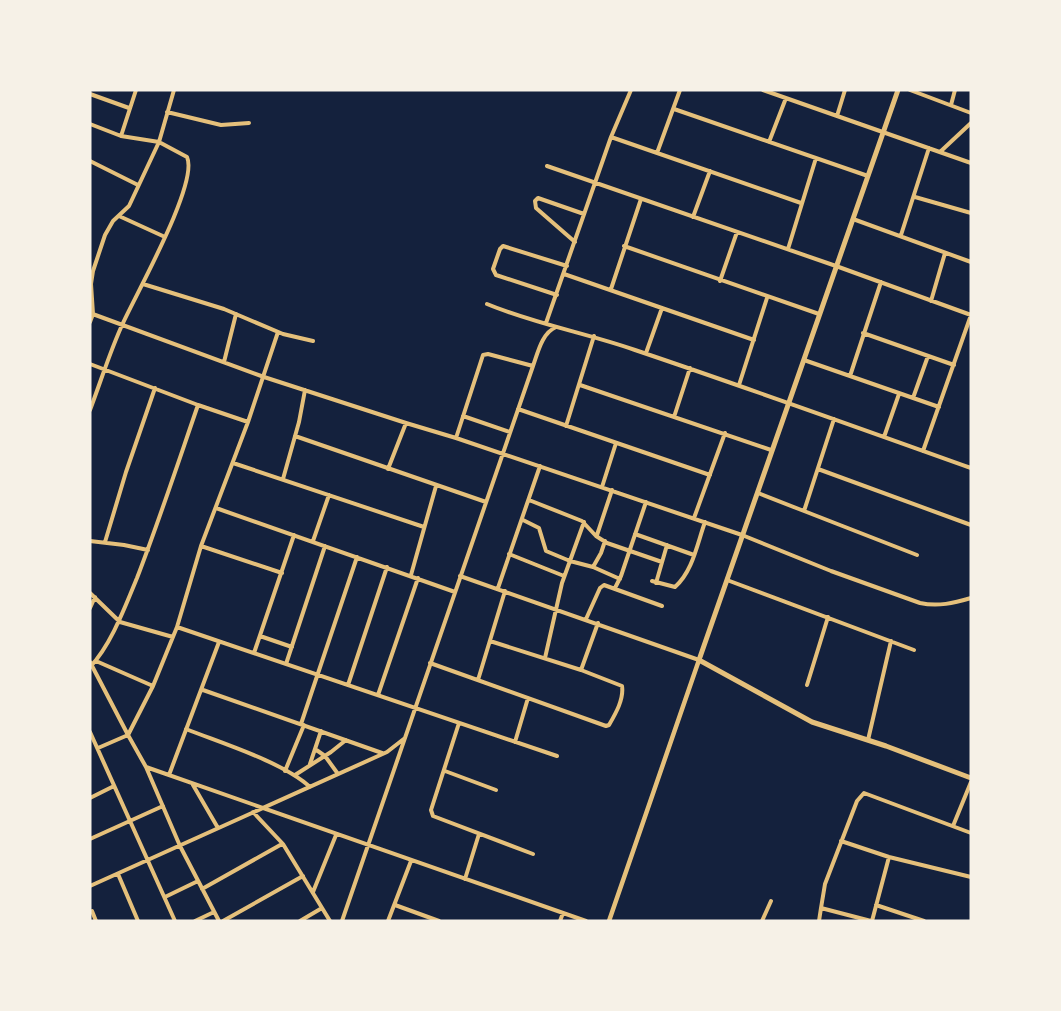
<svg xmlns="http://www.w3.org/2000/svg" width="1061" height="1011" viewBox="0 0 1061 1011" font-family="'Noto Sans',sans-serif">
	<rect width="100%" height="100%" fill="#14213d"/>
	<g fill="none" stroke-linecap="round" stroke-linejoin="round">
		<path stroke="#e5c07b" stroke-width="4" d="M763 90 971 163
			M910 90 971 113
			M90 94 129 108
			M951 105 955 90
			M674 109 868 176
			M167 112 221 125 249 123
			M837 116 845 90
			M90 124 121 136 159 142 187 157C199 183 136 294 123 323 110 351 101 381 90 410
			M121 136 136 90
			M611 137 801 203
			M769 142 786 98
			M940 152 971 123
			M657 153 680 90
			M90 161 138 185
			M547 166 836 266 971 315 923 451
			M915 197 971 213
			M119 216 165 237
			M693 217 710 171
			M853 219 971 262
			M901 235 929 148
			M575 242 536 208 535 201 538 198 584 214
			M624 246 819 314
			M788 249 816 158
			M564 274 754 340
			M720 281 737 232
			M143 284 224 309 283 334 313 341
			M611 289 641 199
			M557 295 496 275 493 269 500 249 503 246 567 266
			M931 301 945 253
			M487 304C535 324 586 333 635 350 748 388 859 428 971 468
			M90 313 264 377 406 423 456 438 742 535 831 571 920 603C938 607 954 603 971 598
			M90 322 93 314 91 284 93 271 105 235 113 221 129 206 159 142 174 90
			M546 323 611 137 631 90
			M278 332 248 422 201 546 177 627 557 756
			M863 333 954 365
			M646 353 662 308
			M804 360 939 407
			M224 362 236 314
			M90 364 198 405
			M850 376 881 282
			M580 385 771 450
			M739 385 767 298
			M913 398 928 356
			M518 409 710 475
			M463 416 510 432
			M674 417 690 368
			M834 419 804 511 917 555
			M566 426 594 336
			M295 436 486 502
			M884 437 899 394
			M456 438 483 355 488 354 533 366
			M233 463 424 527
			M388 469 406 423
			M818 469 971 525
			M283 479 299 422 305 390
			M602 487 616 443
			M758 493 804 511
			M529 500 582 521 596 536 607 543 662 562
			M216 508 455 592
			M694 518 725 433
			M523 520 539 528 546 551 570 561 593 567 601 553 605 541
			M635 534 694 555
			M597 535 612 490
			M90 541 124 545 148 550
			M313 541 329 495
			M105 542 126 472 155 388
			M201 546 282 573
			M509 554 564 576
			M593 567 620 579
			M411 575 436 486
			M460 576 699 660
			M727 580 914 650
			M652 581 675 587C693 571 697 544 705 522
			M656 583 667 545
			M498 588 540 466
			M615 588 621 576 646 502
			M90 593 120 622 173 637
			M90 608 95 597
			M586 619 600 588 604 585 662 606
			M260 636 292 647
			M254 653 294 535
			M545 658 562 583 584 522
			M96 661 153 686
			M90 662 128 735 98 748
			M430 663 606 726 609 725C616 713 624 699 622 686L581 670 490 641
			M286 664 325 546
			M90 667C111 645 125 607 137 578 159 521 178 463 198 405L248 422
			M581 670 598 623
			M478 680 505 591
			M348 685 387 567
			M807 685 828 617
			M203 690 382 753
			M378 695 418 578
			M459 723 431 810 433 816 533 854
			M301 724 357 557
			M186 729C221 743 283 762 310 787
			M90 732 175 921
			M868 740 891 641
			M515 742 528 698
			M315 749 325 756 338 774
			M310 764 321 731
			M146 767 128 735 153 686 177 627
			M285 771 304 725
			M445 771 496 790
			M169 775 219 642
			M295 775 331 752 346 740
			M193 785 218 828
			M90 798 114 786
			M253 812 283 844 330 921
			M953 826 971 782
			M90 839 163 806
			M841 841 889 857 971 877
			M118 874 138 921
			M465 879 479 834
			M90 886 387 752 405 738
			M202 889 282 844
			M313 892 336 835
			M165 897 198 881
			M395 905 439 921
			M876 905 924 921
			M821 908 825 884 857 801 864 793 971 833
			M92 911 96 921
			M195 921 214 912
			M219 921 180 846 146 767 586 921
			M223 921 303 876
			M300 921 322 908
			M342 921 533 366C538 352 542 333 556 327
			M388 921 411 861
			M560 921 563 913
			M762 921 771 901
			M819 921 821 908 871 921
			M872 921 889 857"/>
		<path stroke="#e5c07b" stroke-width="4.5" d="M609 921 699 660"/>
		<path stroke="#e5c07b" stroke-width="5" d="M898 90 699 660 812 722 886 746 971 778"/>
	</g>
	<rect width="1061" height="1011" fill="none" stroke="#f6f1e7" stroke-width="183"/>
</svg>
